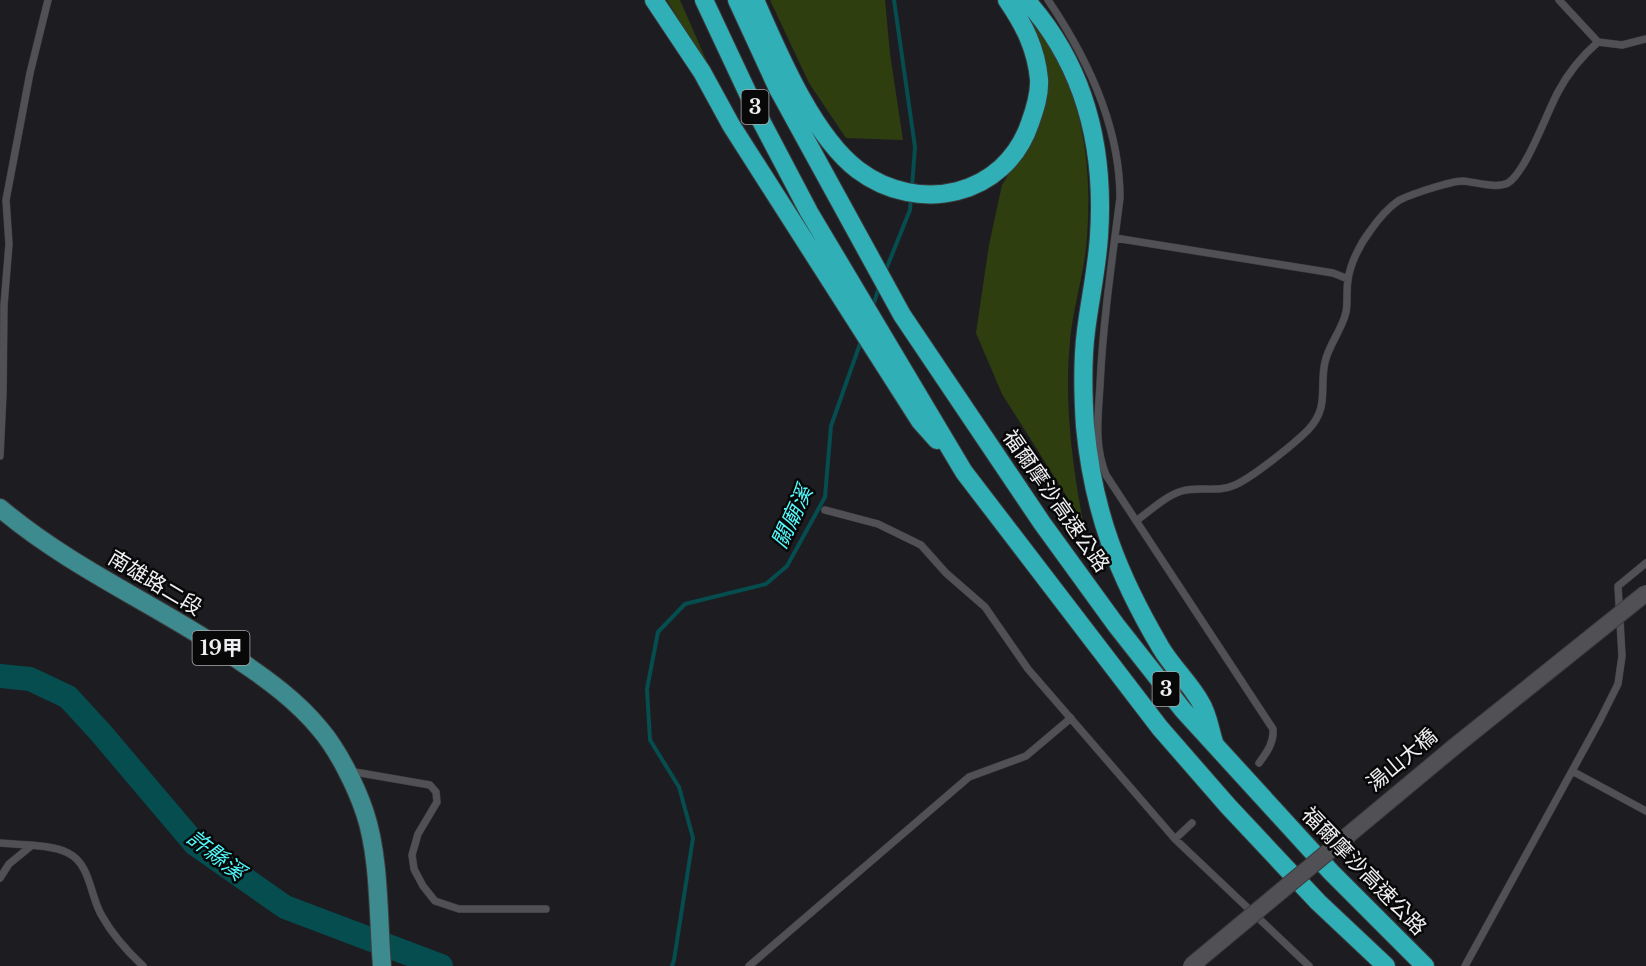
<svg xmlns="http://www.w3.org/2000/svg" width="1646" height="966" viewBox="0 0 1646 966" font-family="'Libre Baskerville','Noto Sans TC',serif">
	<rect width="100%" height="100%" fill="#1d1d21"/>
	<path fill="#2f3e0f" d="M667 0H680L714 78Z
		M770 0H885L890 54 903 140 846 138 809 83Z
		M1031 18C1081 80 1093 160 1087 237 1085 272 1073 306 1070 341 1064 401 1072 463 1083 522L1002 394 976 333 989 245 1002 185 1032 136 1041 49Z"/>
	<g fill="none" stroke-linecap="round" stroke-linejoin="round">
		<path stroke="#054d4e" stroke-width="4" d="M894 0 915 147 912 187
			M885 272 910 210 911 197
			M873 306 879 287
			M672 966 674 960 693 838 679 787 650 740 647 689 658 632 685 604 766 584 787 566 825 497 831 426 861 341"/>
		<path stroke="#054d4e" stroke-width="24" d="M0 676 30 679 68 697 101 733 195 844 285 907 441 966"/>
		<g stroke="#3b3b3d" stroke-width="8">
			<path id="service" d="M1048 0C1088 59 1120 126 1120 198 1112 260 1103 322 1100 385 1098 417 1094 446 1106 475L1273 729C1274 743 1267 752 1259 763
				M1559 0 1598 42
				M1115 238 1333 273 1348 279
				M0 456 3 393 4 305 9 244 6 200 30 73 48 0
				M825 510 878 524 921 545 946 573 985 607 1028 669 1175 839 1309 966
				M1136 521C1150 511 1165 496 1182 491 1199 486 1218 493 1235 485 1253 477 1294 444 1308 430 1330 407 1319 388 1325 362 1329 344 1342 330 1346 312 1348 302 1346 291 1348 280 1350 264 1360 244 1370 231 1377 221 1388 208 1398 201 1408 195 1451 181 1463 181 1476 182 1496 189 1508 183 1526 172 1547 112 1558 92 1568 73 1582 56 1598 42L1622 45 1646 39
				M349 771 430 785 436 792 437 802 418 834 412 855 414 869 423 886 435 901 459 909H546
				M1572 771 1646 811
				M1175 839 1192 823
				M0 843C19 845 52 844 68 853 91 864 90 897 102 916 112 934 128 952 143 966
				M0 878 9 864 31 846
				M749 966 969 777 1026 756 1071 718
				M1465 966 1600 720 1618 684 1622 656 1618 586 1646 563"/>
		</g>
		<g stroke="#3b3b3d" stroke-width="20">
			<path id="primary" d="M0 508C72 569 160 606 237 659 267 679 297 701 320 729 338 750 356 786 365 813 380 858 378 918 382 966"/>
		</g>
		<g stroke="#3b3b3d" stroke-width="20">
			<path id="motorway" d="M654 0 702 72 731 125 920 421 937 440
				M704 0 758 115 809 212 964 472 1160 728 1228 806 1318 902 1386 966
				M737 0 778 89 902 315 1042 523 1116 625 1183 710 1331 872 1425 966
				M755 0C778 52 812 135 858 170 918 215 1005 197 1030 123 1035 109 1040 94 1039 79 1036 48 1024 25 1007 0
				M1026 0C1086 67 1105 148 1099 236 1097 268 1090 299 1086 331 1082 362 1083 395 1085 426 1093 512 1118 575 1161 648 1173 668 1190 683 1201 703 1208 714 1210 730 1214 742"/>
		</g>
		<use href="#service" stroke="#515155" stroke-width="7"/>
		<use href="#primary" stroke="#3d8a8f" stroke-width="18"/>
		<use href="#motorway" stroke="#30b0b6" stroke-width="18"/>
		<g stroke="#3b3b3d" stroke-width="18" stroke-linecap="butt">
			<path id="tertiary-bridge" d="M1191 966 1454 747 1646 593"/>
		</g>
		<use href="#tertiary-bridge" stroke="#515155" stroke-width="16"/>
	</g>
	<g text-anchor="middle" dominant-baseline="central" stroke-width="5" stroke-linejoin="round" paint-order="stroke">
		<g fill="#080809" stroke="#aaaaac" stroke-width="1.5">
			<rect x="741.5" y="90" width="27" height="34" rx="4.5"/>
			<rect x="192.5" y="631" width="57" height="34" rx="4.5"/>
			<rect x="1152.5" y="672" width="27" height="34" rx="4.5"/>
		</g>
		<g font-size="20" font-weight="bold" fill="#efeff2">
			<text x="755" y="107">3</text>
			<text x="221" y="648">19甲</text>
			<text x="1166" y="689">3</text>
		</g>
		<g font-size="21" fill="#efeff2" stroke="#080809">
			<text transform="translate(1056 501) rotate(55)">福爾摩沙高速公路</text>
			<text transform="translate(155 583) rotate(31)">南雄路二段</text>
			<text transform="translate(1402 760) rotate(-40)">湯山大橋</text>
			<text transform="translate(1364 871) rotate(46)">福爾摩沙高速公路</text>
		</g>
		<g font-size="22" font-style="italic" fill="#52fbfd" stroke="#080809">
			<text transform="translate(792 517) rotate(-65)">關廟溪</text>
			<text transform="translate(216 855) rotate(38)">許縣溪</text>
		</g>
	</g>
</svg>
